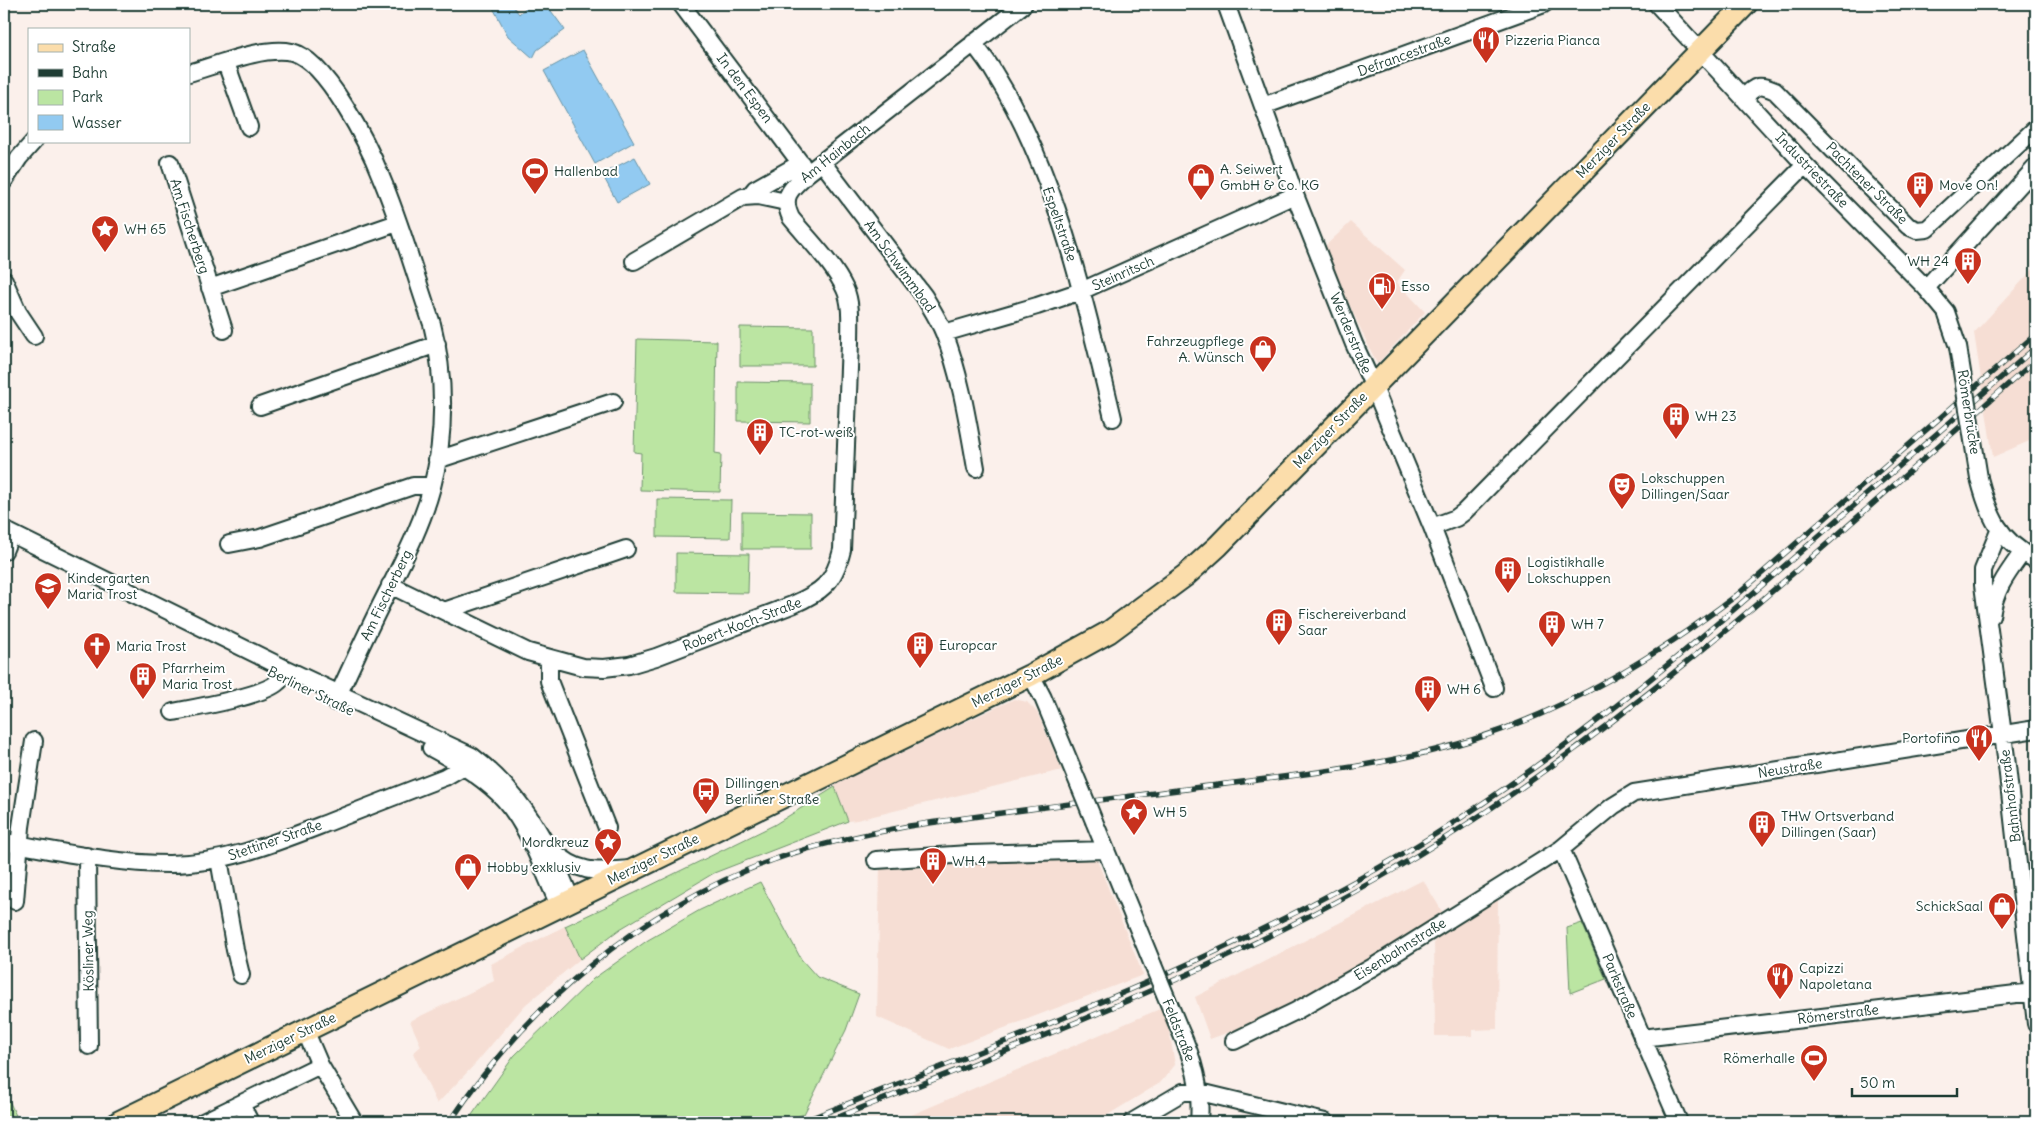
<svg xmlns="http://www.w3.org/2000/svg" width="2040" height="1126" viewBox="0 0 2040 1126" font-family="Delius,sans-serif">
	<rect width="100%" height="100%" fill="#fbf0eb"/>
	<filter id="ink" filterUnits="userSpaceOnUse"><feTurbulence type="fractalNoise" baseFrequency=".02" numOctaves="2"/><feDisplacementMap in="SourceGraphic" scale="10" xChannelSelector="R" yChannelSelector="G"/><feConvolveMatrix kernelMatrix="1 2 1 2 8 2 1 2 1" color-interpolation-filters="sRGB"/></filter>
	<g filter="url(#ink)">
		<path fill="#f6ded4" d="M1351 222 1405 270 1397 282 1425 312 1377 364 1323 248Z
			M2036 266V438L1993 457 1974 333Z
			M1014 699 1027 702 1037 712 1062 770 857 820 848 821 834 784Z
			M940 860H1097L1143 975 949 1049 877 1017 880 864Z
			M1423 880 1445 916 1313 993 1251 1024 1210 1039 1195 997Z
			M1498 899 1497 1029 1473 1030V1036H1435L1434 936Z
			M565 926 580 959 525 1005 476 1063 437 1104 413 1053 421 1046 410 1021 494 981 491 964Z
			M1162 1008 1170 1034 1175 1065 1160 1083 1096 1122H895Z"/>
		<path fill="#bbe5a2" stroke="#6d916b" d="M740 327 813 328V366H740Z
			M637 339 717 341 715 453 721 454 720 492 640 490 641 453 634 452Z
			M738 382 810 383V422L738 421Z
			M657 499 731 500 730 538 657 537Z
			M742 512 811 513V549H742Z
			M676 553 749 554 748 593 676 592Z
			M835 787 848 821 714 873 620 929 580 959 565 926 633 894 774 825Z
			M760 882 801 959 817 977 859 994 846 1030 804 1114 783 1122H467L514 1056 593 979 648 940 700 910Z
			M1582 923 1606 979 1570 993 1567 928Z
			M4 1090 19 1122H4Z"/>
		<path fill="#92caf1" stroke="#6492a5" d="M491 4H511L519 14 530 4H546L565 30 537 50 533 58 508 36Z
			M583 50 634 142 595 164 544 71Z
			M635 157 650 184 617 202 602 174Z"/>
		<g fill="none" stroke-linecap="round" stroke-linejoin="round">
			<g stroke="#1f3d34" stroke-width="20">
				<path id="minor" d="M681 4 808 173
					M1226 4 1295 195 1354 344 1373 385 1432 527 1494 688
					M1657 4 1805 165 1926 288 1946 312 1958 347
					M973 43C981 53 989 63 995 74 1057 173 1086 306 1113 418
					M226 63 249 127
					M189 73C217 65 263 46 292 52 326 60 369 146 381 177 401 224 415 275 432 324 445 375 446 435 432 487 423 521 407 553 391 585 371 623 353 663 335 702
					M1743 98C1756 86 1758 83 1775 91L1908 226 1917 230 1927 229 2036 128
					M1263 106 1544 4
					M822 162 924 296C931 308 939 320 944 333 961 376 968 423 976 468
					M170 163 224 330
					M4 181 19 158 34 141
					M750 195 755 189 801 163
					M634 261 743 197 758 196 786 202
					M4 280 18 312 34 336
					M210 288 397 223
					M1926 288 2036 167
					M944 333 1037 306 1081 291 1295 195
					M260 406 437 344
					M437 460 613 402
					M1979 478C1989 516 1999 541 2036 560
					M1432 527 1456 518 1464 512 1805 165
					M4 530 286 669 472 756C522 794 549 843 571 900
					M1999 531 1983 570V585L2006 757 2036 1024
					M229 544 260 538 413 486H432
					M4 551 11 534
					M390 585 528 652 583 667 604 668 629 665 656 657 792 605C822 592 834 583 842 550L850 342C850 325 852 304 845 289 833 263 809 240 791 218 780 195 792 188 808 173L1024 4
					M444 611 626 549
					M1991 616C1995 589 2007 574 2022 553
					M549 659V681L607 828
					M1031 675 1043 698 1080 787
					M173 712C194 708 264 696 278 682 282 679 284 673 286 669
					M431 748C455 761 478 774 498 793 528 822 542 869 559 905
					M1094 821 1153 965
					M4 842C58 851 114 864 169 864 226 864 280 841 332 821 370 806 408 791 445 777L464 766 469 760
					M551 849C578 874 595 872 630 869
					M1561 849 1679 1122
					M87 856 89 1046
					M219 859 235 950 241 975
					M876 860 969 854 1106 850
					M15 901 21 827 34 741
					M1179 1028C1193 1058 1202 1088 1199 1122
					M305 1030 320 1065 354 1122
					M1642 1038 2033 992
					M1234 1041 1296 1011 1373 967 1561 849 1613 806 1634 793 2036 729
					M241 1104 250 1122
					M203 1122 320 1065
					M1132 1122 1183 1092H1200L1325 1122"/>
			</g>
			<g stroke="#1f3d34" stroke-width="25">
				<path id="major" d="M119 1122 1031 675 1109 632 1186 575 1218 546 1746 4"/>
			</g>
			<use href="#minor" stroke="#fff" stroke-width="16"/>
			<use href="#major" stroke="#fbddab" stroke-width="21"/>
			<g stroke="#1f3d34" stroke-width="5.5">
				<path id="rail" d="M450 1122C527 1005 641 908 773 860 817 844 863 835 909 826 1009 811 1109 799 1209 786 1298 775 1387 766 1472 740 1570 709 1656 656 1737 595L2036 334
					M802 1122C1017 1036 1237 957 1434 835 1571 749 1692 647 1813 541 1888 476 1962 412 2036 347
					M826 1122C1034 1039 1248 962 1439 842 1656 706 1843 528 2036 360"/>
			</g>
			<use href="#rail" stroke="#fff" stroke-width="4" stroke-dasharray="11" stroke-linecap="butt"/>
			<g stroke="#1f3d34" stroke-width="20" stroke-linecap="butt">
				<path id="minor-bridge" d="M1958 347 1979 478
					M1080 787 1094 821
					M1153 965 1179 1028"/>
			</g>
			<use href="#minor-bridge" stroke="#fff" stroke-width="16"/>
		</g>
	</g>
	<defs>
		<g id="restaurant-pin" transform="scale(1.4375)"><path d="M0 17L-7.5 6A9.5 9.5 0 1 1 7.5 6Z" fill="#c8321e" stroke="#fff"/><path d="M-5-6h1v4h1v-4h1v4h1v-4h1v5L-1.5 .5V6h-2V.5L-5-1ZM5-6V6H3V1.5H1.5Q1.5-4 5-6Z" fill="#fff"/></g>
		<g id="stadium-pin" transform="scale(1.4375)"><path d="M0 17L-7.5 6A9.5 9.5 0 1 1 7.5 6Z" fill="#c8321e" stroke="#fff"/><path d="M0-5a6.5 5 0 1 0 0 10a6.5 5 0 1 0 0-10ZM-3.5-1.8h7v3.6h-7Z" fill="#fff"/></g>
		<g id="shop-pin" transform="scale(1.4375)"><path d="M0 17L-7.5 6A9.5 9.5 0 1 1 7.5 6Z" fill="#c8321e" stroke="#fff"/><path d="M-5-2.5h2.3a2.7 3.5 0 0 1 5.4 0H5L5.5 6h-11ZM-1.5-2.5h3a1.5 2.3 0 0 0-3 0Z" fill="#fff"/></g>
		<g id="building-pin" transform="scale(1.4375)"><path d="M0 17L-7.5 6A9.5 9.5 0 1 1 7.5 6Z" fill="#c8321e" stroke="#fff"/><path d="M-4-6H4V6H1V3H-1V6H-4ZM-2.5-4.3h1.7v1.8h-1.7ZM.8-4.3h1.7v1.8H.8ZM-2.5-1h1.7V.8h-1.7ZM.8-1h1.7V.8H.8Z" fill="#fff"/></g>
		<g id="sight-pin" transform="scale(1.4375)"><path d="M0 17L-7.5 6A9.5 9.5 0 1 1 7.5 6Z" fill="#c8321e" stroke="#fff"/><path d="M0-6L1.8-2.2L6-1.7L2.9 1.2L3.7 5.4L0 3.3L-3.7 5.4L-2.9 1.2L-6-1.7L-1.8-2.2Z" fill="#fff"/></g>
		<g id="fuel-pin" transform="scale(1.4375)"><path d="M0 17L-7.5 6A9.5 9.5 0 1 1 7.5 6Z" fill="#c8321e" stroke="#fff"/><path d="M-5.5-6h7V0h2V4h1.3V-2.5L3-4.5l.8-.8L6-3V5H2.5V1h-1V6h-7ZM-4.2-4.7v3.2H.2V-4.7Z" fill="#fff"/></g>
		<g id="theatre-pin" transform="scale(1.4375)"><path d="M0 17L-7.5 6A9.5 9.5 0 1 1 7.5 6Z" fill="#c8321e" stroke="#fff"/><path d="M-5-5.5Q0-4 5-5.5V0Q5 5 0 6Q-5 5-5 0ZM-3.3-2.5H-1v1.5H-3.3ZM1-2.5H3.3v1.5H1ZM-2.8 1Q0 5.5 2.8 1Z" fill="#fff"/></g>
		<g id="school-pin" transform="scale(1.4375)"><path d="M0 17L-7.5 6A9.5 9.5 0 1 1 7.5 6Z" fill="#c8321e" stroke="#fff"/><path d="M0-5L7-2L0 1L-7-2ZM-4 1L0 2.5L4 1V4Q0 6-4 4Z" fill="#fff"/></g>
		<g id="church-pin" transform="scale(1.4375)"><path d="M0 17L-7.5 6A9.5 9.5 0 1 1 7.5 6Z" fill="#c8321e" stroke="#fff"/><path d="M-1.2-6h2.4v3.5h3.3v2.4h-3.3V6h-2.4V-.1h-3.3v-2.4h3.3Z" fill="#fff"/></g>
		<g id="bus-pin" transform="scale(1.4375)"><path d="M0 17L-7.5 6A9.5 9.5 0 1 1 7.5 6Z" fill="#c8321e" stroke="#fff"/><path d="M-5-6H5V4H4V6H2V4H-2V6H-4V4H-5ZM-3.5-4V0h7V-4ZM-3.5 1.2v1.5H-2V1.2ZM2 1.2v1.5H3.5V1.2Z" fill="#fff"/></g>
	</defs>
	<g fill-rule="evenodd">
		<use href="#restaurant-pin" x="1486" y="40"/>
		<use href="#stadium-pin" x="535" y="171"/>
		<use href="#shop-pin" x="1201" y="177"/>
		<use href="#building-pin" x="1920" y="185"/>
		<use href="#sight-pin" x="105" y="229"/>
		<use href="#building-pin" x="1968" y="261"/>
		<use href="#fuel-pin" x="1382" y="286"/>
		<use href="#shop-pin" x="1263" y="349"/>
		<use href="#building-pin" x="1676" y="416"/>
		<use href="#building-pin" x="760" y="432"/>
		<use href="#theatre-pin" x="1622" y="486"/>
		<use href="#building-pin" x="1508" y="570"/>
		<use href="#school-pin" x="48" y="586"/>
		<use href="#building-pin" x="1279" y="622"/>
		<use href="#building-pin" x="1552" y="624"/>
		<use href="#building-pin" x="920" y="645"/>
		<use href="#church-pin" x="97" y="646"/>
		<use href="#building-pin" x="143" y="676"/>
		<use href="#building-pin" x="1428" y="689"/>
		<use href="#restaurant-pin" x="1979" y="738"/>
		<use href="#bus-pin" x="706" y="791"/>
		<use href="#sight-pin" x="1134" y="812"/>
		<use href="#building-pin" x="1762" y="824"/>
		<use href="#sight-pin" x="608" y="842"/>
		<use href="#building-pin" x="933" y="861"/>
		<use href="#shop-pin" x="468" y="867"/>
		<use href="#shop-pin" x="2002" y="906"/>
		<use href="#restaurant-pin" x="1780" y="976"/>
		<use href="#stadium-pin" x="1814" y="1058"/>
	</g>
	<g text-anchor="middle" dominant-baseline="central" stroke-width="4" stroke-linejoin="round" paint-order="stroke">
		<g font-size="14" fill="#1f3d34" stroke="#fff" text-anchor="start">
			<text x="1505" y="40">Pizzeria Pianca</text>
			<text x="1220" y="169">A. Seiwert<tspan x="1220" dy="16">GmbH &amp; Co. KG</tspan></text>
			<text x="554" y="171">Hallenbad</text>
			<text x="1939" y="185">Move On!</text>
			<text x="124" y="229">WH 65</text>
			<text x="1949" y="261" text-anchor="end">WH 24</text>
			<text x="1401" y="286">Esso</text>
			<text x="1244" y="341" text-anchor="end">Fahrzeugpflege<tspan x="1244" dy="16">A. Wünsch</tspan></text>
			<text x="1695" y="416">WH 23</text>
			<text x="779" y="432">TC-rot-weiß</text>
			<text x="1641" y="478">Lokschuppen<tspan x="1641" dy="16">Dillingen/Saar</tspan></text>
			<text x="1527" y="562">Logistikhalle<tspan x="1527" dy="16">Lokschuppen</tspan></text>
			<text x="67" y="578">Kindergarten<tspan x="67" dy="16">Maria Trost</tspan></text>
			<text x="1298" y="614">Fischereiverband<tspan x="1298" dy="16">Saar</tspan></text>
			<text x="1571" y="624">WH 7</text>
			<text x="939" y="645">Europcar</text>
			<text x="116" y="646">Maria Trost</text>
			<text x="162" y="668">Pfarrheim<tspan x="162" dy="16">Maria Trost</tspan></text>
			<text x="1447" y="689">WH 6</text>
			<text x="1960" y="738" text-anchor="end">Portofino</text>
			<text x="725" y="783">Dillingen<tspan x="725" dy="16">Berliner Straße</tspan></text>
			<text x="1153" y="812">WH 5</text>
			<text x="1781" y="816">THW Ortsverband<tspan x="1781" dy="16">Dillingen (Saar)</tspan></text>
			<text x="589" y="842" text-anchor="end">Mordkreuz</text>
			<text x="952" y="861">WH 4</text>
			<text x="487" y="867">Hobby exklusiv</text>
			<text x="1983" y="906" text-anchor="end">SchickSaal</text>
			<text x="1799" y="968">Capizzi<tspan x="1799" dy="16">Napoletana</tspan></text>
			<text x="1795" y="1058" text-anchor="end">Römerhalle</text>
		</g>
		<g font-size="14" fill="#1f3d34" stroke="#fff">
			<text transform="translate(1404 55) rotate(-20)">Defrancestraße</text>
			<text transform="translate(745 88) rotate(53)">In den Espen</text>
			<text transform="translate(1613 140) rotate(-46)">Merziger Straße</text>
			<text transform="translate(835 153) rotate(-39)">Am Hainbach</text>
			<text transform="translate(1812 170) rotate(46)">Industriestraße</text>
			<text transform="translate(1867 183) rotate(45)">Pachtener Straße</text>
			<text transform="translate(1060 224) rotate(71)">Espeltstraße</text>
			<text transform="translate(190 226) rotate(72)">Am Fischerberg</text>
			<text transform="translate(900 266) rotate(54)">Am Schwimmbad</text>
			<text transform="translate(1123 273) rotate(-24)">Steinritsch</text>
			<text transform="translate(1351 333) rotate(67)">Werderstraße</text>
			<text transform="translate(1969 412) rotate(81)">Römerbrücke</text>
			<text transform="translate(1330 430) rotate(-46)">Merziger Straße</text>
			<text transform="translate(386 595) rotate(-64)">Am Fischerberg</text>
			<text transform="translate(742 624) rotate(-21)">Robert-Koch-Straße</text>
			<text transform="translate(1017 681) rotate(-27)">Merziger Straße</text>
			<text transform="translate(311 691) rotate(26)">Berliner Straße</text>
			<text transform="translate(1790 768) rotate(-9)">Neustraße</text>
			<text transform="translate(2010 796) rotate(-97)">Bahnhofstraße</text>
			<text transform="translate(275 840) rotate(-19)">Stettiner Straße</text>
			<text transform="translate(653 859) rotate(-26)">Merziger Straße</text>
			<text transform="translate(1400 949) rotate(-32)">Eisenbahnstraße</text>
			<text transform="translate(88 951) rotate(-91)">Kösliner Weg</text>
			<text transform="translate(1620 986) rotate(67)">Parkstraße</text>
			<text transform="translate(1838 1014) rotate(-7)">Römerstraße</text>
			<text transform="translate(1179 1030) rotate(68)">Feldstraße</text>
			<text transform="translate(290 1038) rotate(-26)">Merziger Straße</text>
		</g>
	</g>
	<rect width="2040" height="1126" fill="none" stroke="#fff" stroke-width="20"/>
	<rect x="10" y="10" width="2020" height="1106" fill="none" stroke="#1f3d34" stroke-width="2" filter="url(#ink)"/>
	<rect x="28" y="28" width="162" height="115" fill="#ffffff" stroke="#a5b1ae"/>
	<rect x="38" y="44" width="25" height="8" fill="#fbddab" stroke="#a5b1ae"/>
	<text x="72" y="52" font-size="15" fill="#1f3d34">Straße</text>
	<rect x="38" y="69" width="25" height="8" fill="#1f3d34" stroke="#a5b1ae"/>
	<text x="72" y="78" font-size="15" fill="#1f3d34">Bahn</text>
	<rect x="38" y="90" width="25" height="15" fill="#bbe5a2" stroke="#a5b1ae"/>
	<text x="72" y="102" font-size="15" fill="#1f3d34">Park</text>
	<rect x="38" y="115" width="25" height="15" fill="#92caf1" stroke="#a5b1ae"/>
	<text x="72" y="128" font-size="15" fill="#1f3d34">Wasser</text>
	<path d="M1852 1088v8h105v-8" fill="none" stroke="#1f3d34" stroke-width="2.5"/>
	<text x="1860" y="1088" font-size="15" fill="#1f3d34" stroke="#ffffff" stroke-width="4" paint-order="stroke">50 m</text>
</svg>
